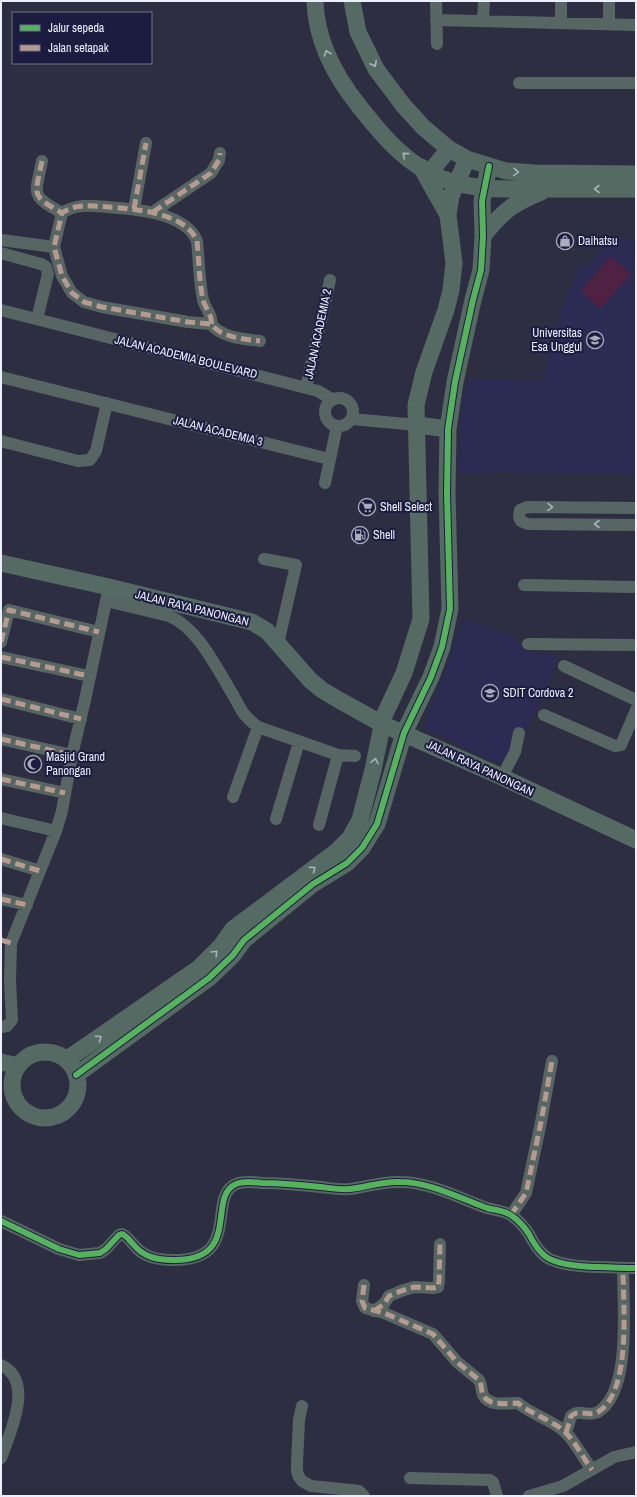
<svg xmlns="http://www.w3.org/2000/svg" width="637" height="1497" viewBox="0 0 637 1497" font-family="'Archivo Narrow',sans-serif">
	<rect width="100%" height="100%" fill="#2e2e43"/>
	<path fill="#2b2b54" d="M608 240H636V474L498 472 459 474 461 412 468 380 543 381 564 301 579 265H590Z
		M464 619 512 636 527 651 549 654 558 659 510 769 424 727Z"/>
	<path fill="#4f2244" d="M611 256 631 274 600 309 581 291Z"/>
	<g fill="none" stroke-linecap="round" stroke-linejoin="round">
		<path stroke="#576663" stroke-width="12" d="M436 1 437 44
			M561 1V23
			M609 1V23
			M436 20 636 25
			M483 20 484 1
			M519 83H636
			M42 161C35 196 30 195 62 213
			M134 209 146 143
			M153 212 211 173 219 160 220 153
			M1 240 54 247
			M1 253 41 264 46 267 48 274 37 319
			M1 310 318 391 333 400
			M211 324C213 316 205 308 203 300 199 281 199 260 197 241 185 212 134 209 108 207 92 206 76 203 62 213L54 247 62 276 72 293 84 302 102 307 188 322 211 324C222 338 244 339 260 341
			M1 377 329 459
			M306 388 330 280
			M325 412a14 14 0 1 1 28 0a14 14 0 1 1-28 0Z
			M352 419 417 425
			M1 441 78 461 90 460 96 451 107 403
			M325 483 337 426
			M636 508 527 507 520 510 519 517 521 521 528 524 636 525
			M264 559 296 565 278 644
			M524 585 636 587
			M106 601 169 616C198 628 216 667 232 693 241 709 242 715 258 727L338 755 355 756
			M1 642 9 610 99 632
			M528 644 636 645
			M1 657 89 676
			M564 666 636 700
			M1 699 81 719
			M544 715 615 746 621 745 636 710
			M1 739 72 755
			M502 777 515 752 519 733
			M1 779 65 793
			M233 797 258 727
			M1 818 56 831
			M276 819 299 742
			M319 825 338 755
			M1 859 40 871
			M1 899 27 905
			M1 1027 7 1026 12 1020 10 981 11 943 56 831 62 811 72 755 85 700 109 587
			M511 1215 526 1193 541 1122 552 1061
			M1 1221 59 1249 79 1255 100 1253 106 1249 119 1235 122 1234C127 1236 129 1240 133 1244 143 1257 157 1260 173 1260 243 1261 206 1197 236 1184 244 1181 254 1182 262 1183 282 1183 301 1185 320 1187 330 1188 340 1190 350 1189 367 1187 383 1181 400 1182 430 1182 459 1198 487 1208 494 1210 507 1211 512 1216 518 1220 525 1228 529 1234 534 1244 541 1256 552 1260 573 1269 612 1267 636 1268
			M364 1285 362 1301 365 1308 384 1313 433 1334 457 1362 479 1380C482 1385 481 1390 483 1395 489 1407 508 1403 518 1403 532 1415 553 1420 566 1433 576 1443 584 1459 592 1470
			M374 1311 384 1304 389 1296 401 1291 414 1287 433 1288 438 1287 439 1281 440 1244
			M1 1365C35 1381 10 1433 1 1458
			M302 1406 299 1420 297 1463V1471L299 1477 302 1481 311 1486 351 1490 359 1491 364 1496
			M566 1433 571 1416C573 1415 575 1413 577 1413 584 1412 591 1416 598 1412 632 1391 623 1304 623 1268
			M410 1478 490 1480 493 1482 497 1496
			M529 1496 563 1486 614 1457 636 1452"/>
		<path stroke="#556a63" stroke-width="17" d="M315 1C316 40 335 76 359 106 381 134 407 166 443 179 477 191 506 189 542 189 573 189 605 189 636 189
			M352 1 358 32 376 69 403 105 423 127 449 149 467 159 506 171 534 173 636 174
			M421 167 448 215
			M430 172 449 149
			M483 236C502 212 513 203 541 192
			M417 425 448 429
			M1 563 109 587 252 622 267 631 310 680 322 690 339 700 382 724 502 777 636 840
			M12 1085a33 33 0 1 1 66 0a33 33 0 1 1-66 0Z
			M66 1060 199 968 221 946 233 929 337 851 350 838 360 820 373 770 384 716 404 673 421 619 416 405 424 372 446 310 451 290 454 263 448 215 451 196 467 159
			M1 1062 18 1066
			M76 1075 209 978 233 955 244 940 313 884 347 863 362 848 377 824 404 733 431 677 442 647 450 609 447 493 448 429 455 382 473 300 481 270 483 236 482 201 489 166"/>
		<path stroke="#b69a8f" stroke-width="5" stroke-dasharray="10 5" stroke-linecap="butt" d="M42 161C35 196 30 195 62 213
			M134 209 146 143
			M153 212 211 173 219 160 220 153
			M211 324C213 316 205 308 203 300 199 281 199 260 197 241 185 212 134 209 108 207 92 206 76 203 62 213L54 247 62 276 72 293 84 302 102 307 188 322 211 324C222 338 244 339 260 341
			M1 642 9 610 99 632
			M1 657 89 676
			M1 699 81 719
			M1 739 72 755
			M1 779 65 793
			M1 859 40 871
			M1 899 27 905
			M1 940 11 943
			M511 1215 526 1193 541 1122 552 1061
			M364 1285 362 1301 365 1308 384 1313 433 1334 457 1362 479 1380C482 1385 481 1390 483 1395 489 1407 508 1403 518 1403 532 1415 553 1420 566 1433 576 1443 584 1459 592 1470
			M374 1311 384 1304 389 1296 401 1291 414 1287 433 1288 438 1287 439 1281 440 1244
			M566 1433 571 1416C573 1415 575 1413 577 1413 584 1412 591 1416 598 1412 632 1391 623 1304 623 1268"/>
		<g stroke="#1c1c41" stroke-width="8">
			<path id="cycleway" d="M76 1075 209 978 233 955 244 940 313 884 347 863 362 848 377 824 404 733 431 677 442 647 450 609 447 493 448 429 455 382 473 300 481 270 483 236 482 201 489 166
				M1 1221 59 1249 79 1255 100 1253 106 1249 119 1235 122 1234C127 1236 129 1240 133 1244 143 1257 157 1260 173 1260 243 1261 206 1197 236 1184 244 1181 254 1182 262 1183 282 1183 301 1185 320 1187 330 1188 340 1190 350 1189 367 1187 383 1181 400 1182 430 1182 459 1198 487 1208 494 1210 507 1211 512 1216 518 1220 525 1228 529 1234 534 1244 541 1256 552 1260 573 1269 612 1267 636 1268"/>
		</g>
		<use href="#cycleway" stroke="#56b35d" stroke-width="6"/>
	</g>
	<defs><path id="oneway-chevron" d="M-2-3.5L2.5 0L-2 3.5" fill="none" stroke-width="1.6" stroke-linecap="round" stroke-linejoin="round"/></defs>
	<g stroke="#a9b3b8">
		<use href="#oneway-chevron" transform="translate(327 53) rotate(-109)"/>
		<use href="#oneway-chevron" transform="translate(374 64) rotate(63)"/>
		<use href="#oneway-chevron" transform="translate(405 155) rotate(-140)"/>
		<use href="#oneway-chevron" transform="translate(516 172) rotate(4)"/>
		<use href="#oneway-chevron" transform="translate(597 189) rotate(-180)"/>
		<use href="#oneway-chevron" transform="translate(375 761) rotate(-78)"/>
		<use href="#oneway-chevron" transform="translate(313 869) rotate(-36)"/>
		<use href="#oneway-chevron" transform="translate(215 953) rotate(-46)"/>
		<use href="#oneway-chevron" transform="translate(99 1038) rotate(-35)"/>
	</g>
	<g stroke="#aab1b8">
		<use href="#oneway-chevron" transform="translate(550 507) rotate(1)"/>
		<use href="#oneway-chevron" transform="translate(597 524) rotate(-180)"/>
	</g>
	<defs>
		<g id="shop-ring" transform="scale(0.9)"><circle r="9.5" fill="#1c1c41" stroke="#ababbd" stroke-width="1.5"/><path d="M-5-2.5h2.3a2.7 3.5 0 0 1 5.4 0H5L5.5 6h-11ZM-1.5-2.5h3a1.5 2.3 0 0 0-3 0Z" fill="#ababbd"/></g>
		<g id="university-ring" transform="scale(0.9)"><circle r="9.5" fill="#1c1c41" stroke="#ababbd" stroke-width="1.5"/><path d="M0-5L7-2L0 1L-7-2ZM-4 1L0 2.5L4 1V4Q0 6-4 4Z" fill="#ababbd"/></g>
		<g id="supermarket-ring" transform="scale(0.9)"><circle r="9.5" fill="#1c1c41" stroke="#ababbd" stroke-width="1.5"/><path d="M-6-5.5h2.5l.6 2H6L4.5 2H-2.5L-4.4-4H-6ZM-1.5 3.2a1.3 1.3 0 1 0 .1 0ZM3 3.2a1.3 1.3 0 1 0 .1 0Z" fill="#ababbd"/></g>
		<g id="fuel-ring" transform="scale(0.9)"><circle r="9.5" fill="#1c1c41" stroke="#ababbd" stroke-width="1.5"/><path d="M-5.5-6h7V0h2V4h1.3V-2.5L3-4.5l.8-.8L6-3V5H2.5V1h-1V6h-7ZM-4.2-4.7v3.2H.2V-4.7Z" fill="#ababbd"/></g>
		<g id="school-ring" transform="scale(0.9)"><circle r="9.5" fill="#1c1c41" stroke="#ababbd" stroke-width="1.5"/><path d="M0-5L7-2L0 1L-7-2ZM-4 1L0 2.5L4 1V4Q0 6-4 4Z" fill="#ababbd"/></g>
		<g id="mosque-ring" transform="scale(0.9)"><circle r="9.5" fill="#1c1c41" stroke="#ababbd" stroke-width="1.5"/><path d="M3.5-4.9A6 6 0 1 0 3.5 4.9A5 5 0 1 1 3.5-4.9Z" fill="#ababbd"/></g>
	</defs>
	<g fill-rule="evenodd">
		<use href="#shop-ring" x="565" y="241"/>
		<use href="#university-ring" x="595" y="340"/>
		<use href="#supermarket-ring" x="367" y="507"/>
		<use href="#fuel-ring" x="360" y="535"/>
		<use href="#school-ring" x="490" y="693"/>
		<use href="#mosque-ring" x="33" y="764"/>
	</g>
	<g text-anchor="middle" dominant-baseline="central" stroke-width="4" stroke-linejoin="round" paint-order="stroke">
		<g font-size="12" fill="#eeeffe" stroke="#1c1c41" text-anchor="start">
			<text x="578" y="241">Daihatsu</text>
			<text x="582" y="333" text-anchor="end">Universitas<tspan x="582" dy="14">Esa Unggul</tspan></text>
			<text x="380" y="507">Shell Select</text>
			<text x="373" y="535">Shell</text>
			<text x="503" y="693">SDIT Cordova 2</text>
			<text x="46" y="757">Masjid Grand<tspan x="46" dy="14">Panongan</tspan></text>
		</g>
		<g font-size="12" fill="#eeeffe" stroke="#1c1c41">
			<text transform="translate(318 334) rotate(-78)">JALAN ACADEMIA 2</text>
			<text transform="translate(186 357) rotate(14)">JALAN ACADEMIA BOULEVARD</text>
			<text transform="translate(218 431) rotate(14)">JALAN ACADEMIA 3</text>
			<text transform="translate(192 608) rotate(14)">JALAN RAYA PANONGAN</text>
			<text transform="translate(480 768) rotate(25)">JALAN RAYA PANONGAN</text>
		</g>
	</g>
	<rect width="637" height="1497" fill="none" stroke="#eeeffe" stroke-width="4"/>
	<rect x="12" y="12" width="140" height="52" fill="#1c1c41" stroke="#70708d"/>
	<rect x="20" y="25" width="20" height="6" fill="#56b35d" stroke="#70708d"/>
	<text x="48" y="32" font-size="12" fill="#eeeffe">Jalur sepeda</text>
	<rect x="20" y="45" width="20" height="6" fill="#b69a8f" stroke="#70708d"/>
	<text x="48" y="52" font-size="12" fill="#eeeffe">Jalan setapak</text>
</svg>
